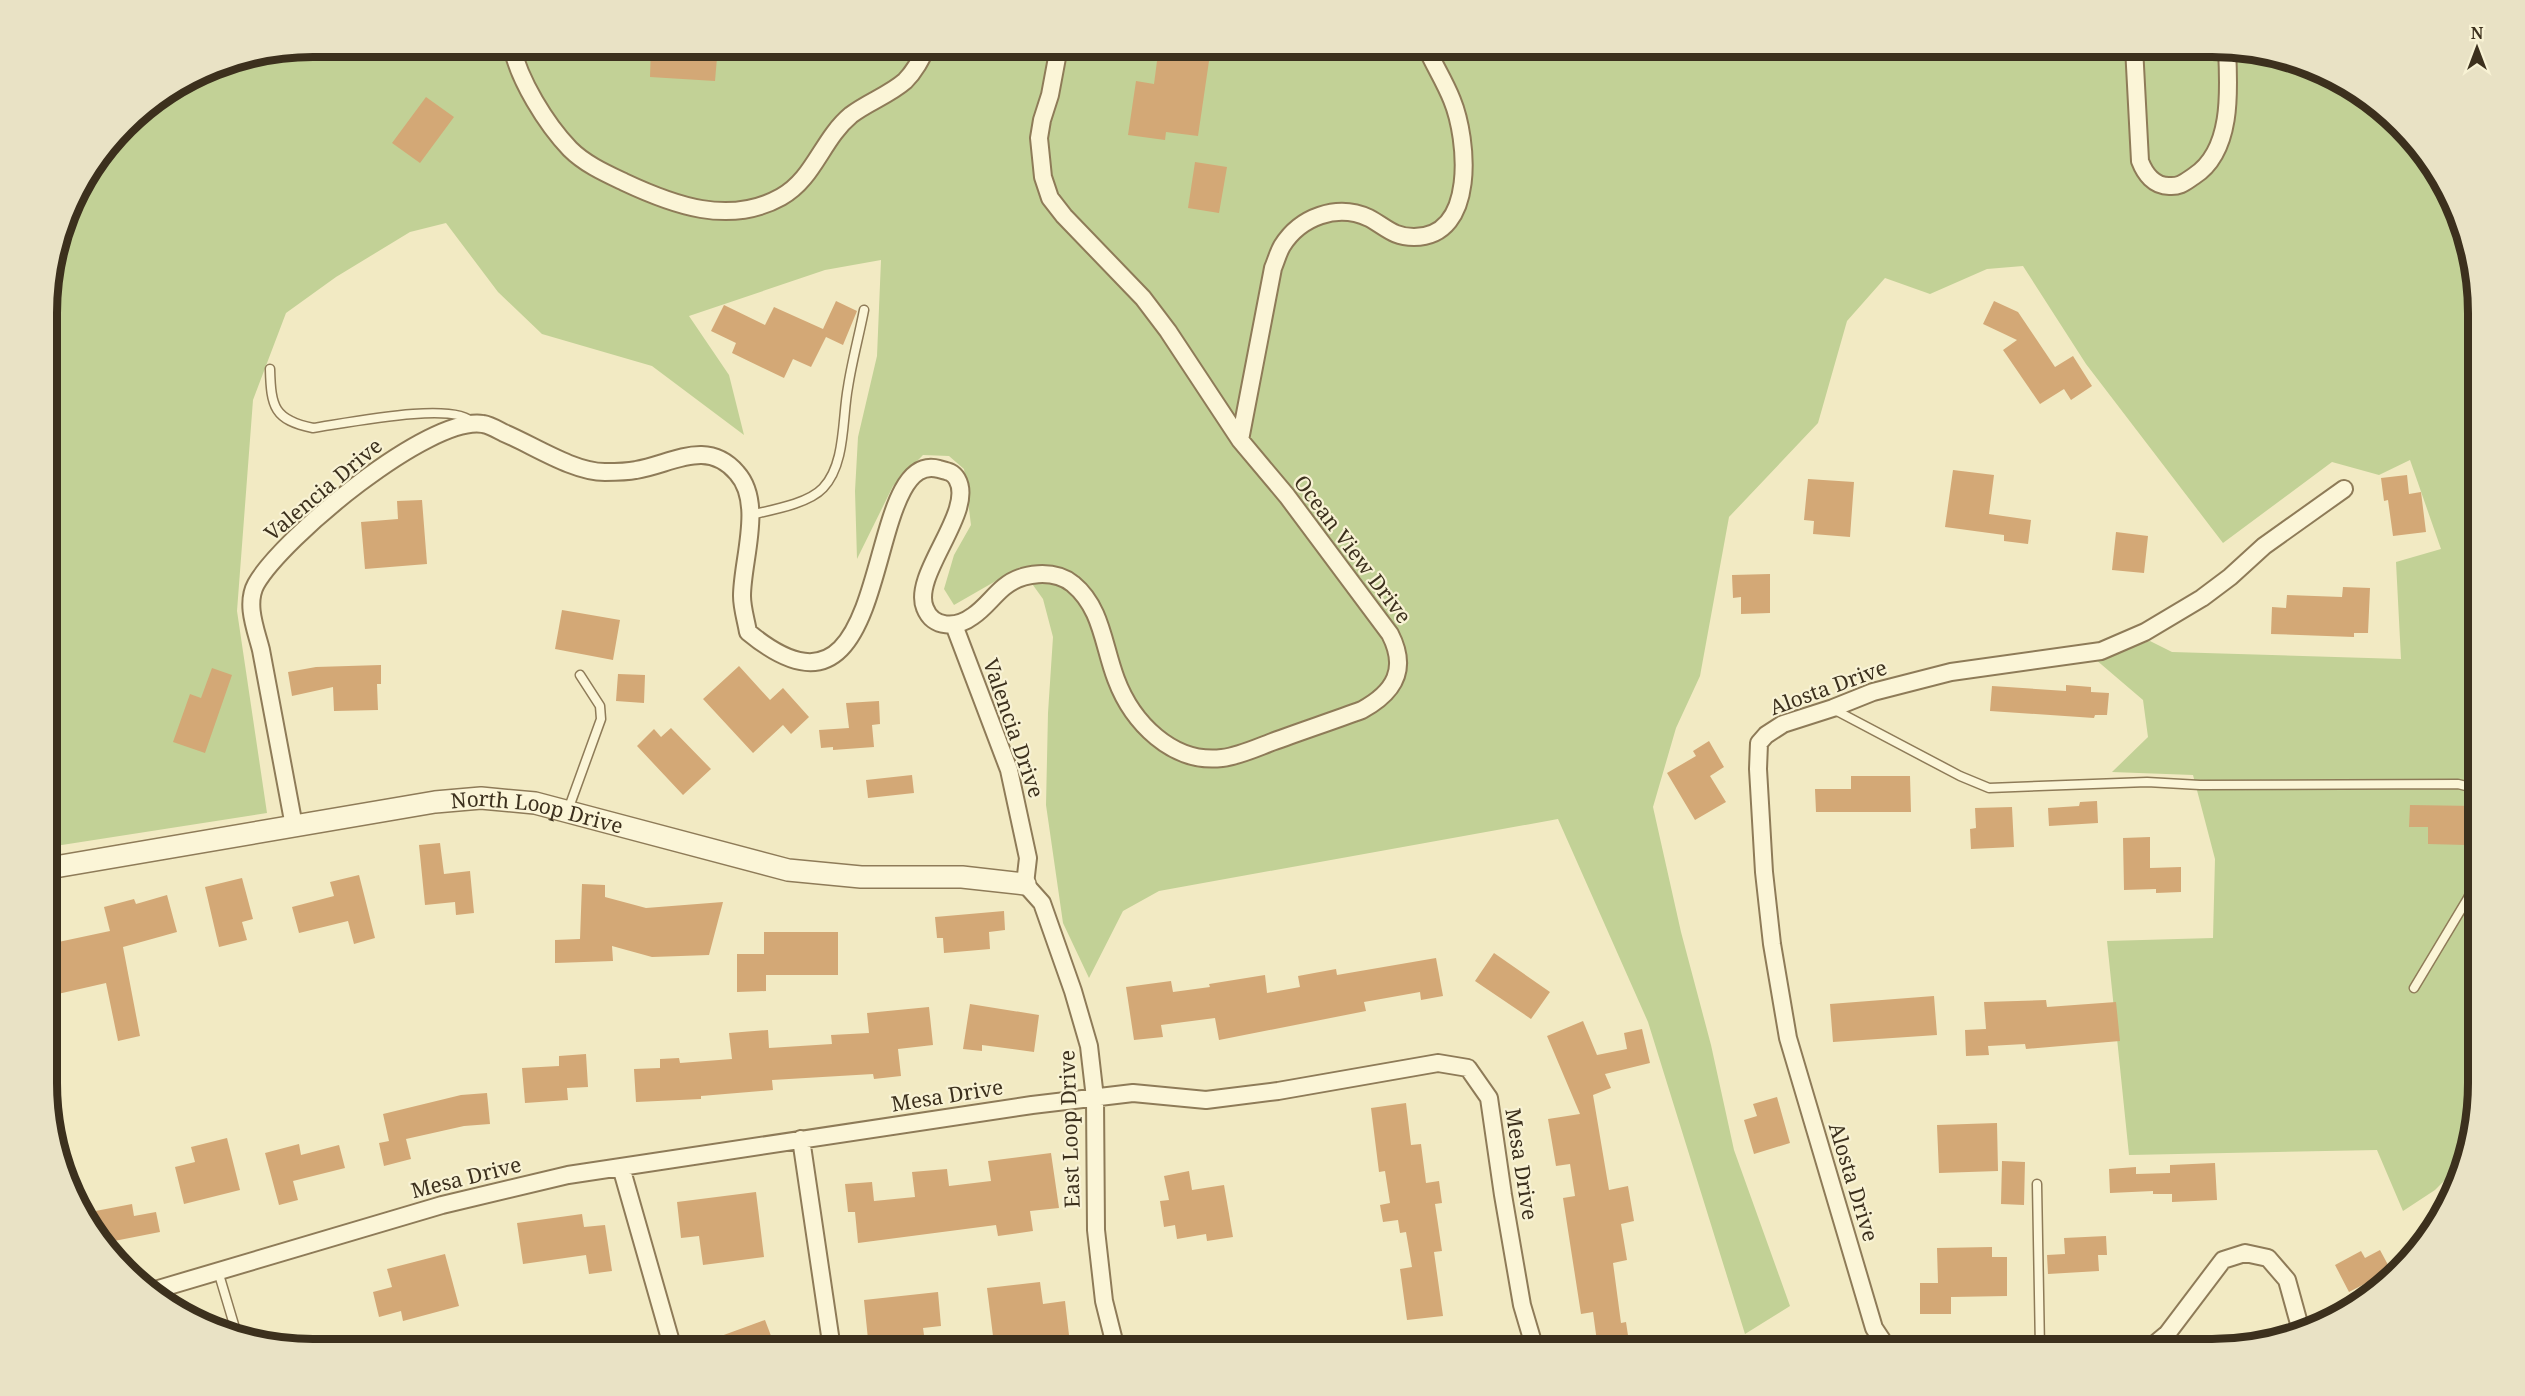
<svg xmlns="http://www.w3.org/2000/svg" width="2525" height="1396" viewBox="0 0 2525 1396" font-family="'Noto Serif',serif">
	<rect width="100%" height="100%" fill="#f2eac3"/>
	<path fill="#c2d196" d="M313 47H2212L2281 56 2345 82 2434 165 2464 228 2478 296V1100L2457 1168 2435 1190 2403 1211 2377 1150 2129 1155 2107 941 2213 938 2215 859 2193 775 2112 772 2148 737 2143 700 2095 659 2150 641 2172 652 2401 659 2396 562 2441 549 2410 460 2379 475 2332 462 2223 543 2086 364 2023 266 1987 269 1930 294 1885 278 1847 321 1818 423 1729 517 1700 676 1676 728 1653 807 1681 932 1711 1045 1734 1150 1790 1306 1745 1334 1648 1022 1558 819 1159 891 1123 911 1089 978 1063 923 1046 805 1048 713 1053 637 1043 599 1020 567 954 605 944 589 954 555 971 525 964 469 949 456 923 455 893 486 857 559 855 491 858 437 877 356 881 260 825 270 689 316 729 375 744 435 652 366 542 334 498 292 446 223 410 232 336 277 286 313 253 400 237 611 267 813 49 847V279L74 195 137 113 212 67Z"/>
	<path fill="#d3a876" d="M651 46H718L715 81 650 77Z
		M1159 46H1202L1200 59 1209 61 1198 136 1166 132 1165 140 1128 135 1136 81 1154 84Z
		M426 97 454 117 420 163 392 143Z
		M1195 162 1227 167 1219 213 1188 208Z
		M836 301 857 311 843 345 826 337 811 367 793 359 784 378 732 353 736 343 711 331 724 305 765 325 774 307 823 329Z
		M1994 301 2018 312 2055 367 2073 356 2092 386 2071 400 2064 389 2040 404 2003 350 2017 340 1983 324Z
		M1953 470 1994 475 1989 514 2031 520 2028 544 2004 541V535L1945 527Z
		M2407 475 2409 494 2421 492 2426 532 2393 536 2388 500 2384 501 2381 478Z
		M1808 479 1854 482 1850 537 1813 534 1814 521 1804 520Z
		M422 500 427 564 365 569 361 522 398 519 397 501Z
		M2116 532 2148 536 2144 573 2112 570Z
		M1770 574V613L1741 614V597L1733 598 1732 575Z
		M2343 587 2370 588 2368 633H2354V637L2271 634 2272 607 2286 608 2287 595 2342 597Z
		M562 610 620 620 613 660 555 649Z
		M381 665V684H377L378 710 334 711 333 687 292 696 288 672 316 667Z
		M739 666 770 700 783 688 809 717 791 734 783 725 753 753 703 699Z
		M212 668 232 675 205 753 173 742 190 694 201 698Z
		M618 674 645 675 644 703 616 701Z
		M2066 685 2091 687V692L2109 693 2107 715H2095L2094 718 1990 711 1992 686 2066 691Z
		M879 701 880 724 872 725 874 747 833 750V747L821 748 819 730 849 728 846 703Z
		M671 728 711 769 683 795 637 746 654 729 661 737Z
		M1709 741 1724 767 1710 776 1726 802 1695 820 1667 773 1696 756 1693 751Z
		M912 775 914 793 868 798 866 780Z
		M1851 776H1910L1911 812H1816L1815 789H1851Z
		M2097 801 2098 823 2049 826 2048 808 2079 806 2080 802Z
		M2410 805 2475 806V832H2467L2466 845 2428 844V827H2409Z
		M2012 807 2014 847 1971 849 1970 829 1976 828 1975 808Z
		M2150 837V868L2181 867V892L2156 893V889L2124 890 2123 838Z
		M440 843 444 874 470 871 474 913 456 915 455 902 425 905 419 845Z
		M359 875 375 938 354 944 348 921 299 933 292 907 334 896 330 882Z
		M242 878 253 919 242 922 247 940 219 947 205 887Z
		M582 884 605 885V897L646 908 723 902 709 955 652 957 612 946 613 961 555 963V940L580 939Z
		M167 895 177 932 123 947 140 1036 118 1041 106 983 49 996V944L110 931 104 907 134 899 136 904Z
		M1004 911 1005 930 989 932 990 949 944 953 943 938H937L935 917Z
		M764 932H838V975H766V991L737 992V954H764Z
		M1494 953 1550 992 1531 1019 1475 981Z
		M1436 958 1443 996 1421 1000 1420 992 1364 1002 1366 1011 1219 1040 1215 1018 1161 1025 1163 1037 1134 1040 1126 987 1171 981 1173 992 1210 987 1209 984 1265 975 1267 993 1300 987 1298 976 1336 969 1337 975Z
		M1934 996 1937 1035 1833 1042 1830 1004Z
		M2046 1000 2047 1007 2116 1002 2120 1041 2026 1049 2025 1044 1988 1046 1989 1055 1966 1056 1965 1030 1986 1029 1984 1002Z
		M970 1004 1039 1015 1034 1052 982 1045V1051L963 1049Z
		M929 1007 933 1045 898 1049 901 1076 874 1079 873 1074 772 1080 773 1090 701 1096V1099L636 1102 634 1069 660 1068V1059L679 1058 680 1063 732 1059 729 1033 768 1030 769 1048 832 1044 831 1035 869 1033 867 1013Z
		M1583 1021 1597 1055 1627 1049 1624 1033 1642 1029 1650 1063 1605 1074 1611 1088 1593 1095 1609 1190 1628 1186 1634 1221 1621 1224 1627 1260 1613 1263 1621 1323 1626 1322 1630 1349H1598L1593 1312 1581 1314 1563 1198 1575 1196 1570 1164 1556 1166 1548 1119 1580 1114 1547 1036Z
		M586 1054 588 1087 567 1088 568 1100 525 1103 522 1068 559 1066V1056Z
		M487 1093 490 1124 464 1126 406 1139 411 1159 384 1166 379 1143 389 1141 383 1114 461 1095Z
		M1777 1097 1790 1143 1754 1154 1744 1120 1757 1116 1753 1104Z
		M1406 1103 1411 1145 1421 1144 1426 1183 1439 1181 1442 1203 1435 1204 1442 1251 1434 1252 1443 1316 1407 1320 1400 1269 1412 1267 1406 1232 1400 1233 1398 1220 1383 1222 1380 1205 1390 1203 1385 1171 1379 1172 1371 1108Z
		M1997 1123 1998 1171 1939 1173 1937 1125Z
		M227 1138 240 1190 184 1204 175 1167 195 1162 191 1147Z
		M299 1144 301 1155 339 1145 345 1168 293 1181 298 1200 279 1205 265 1153Z
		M1051 1153 1059 1208 1030 1211 1033 1231 998 1236 996 1225 858 1243 855 1212H848L845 1184 872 1182 874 1201 915 1197 912 1172 947 1169 949 1186 991 1181 988 1161Z
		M2002 1161 2025 1162 2024 1205 2001 1204Z
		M2215 1163 2217 1200 2172 1202V1194H2153V1191L2110 1193 2109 1169 2136 1167V1174L2170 1173V1165Z
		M1189 1171 1192 1190 1224 1185 1233 1237 1207 1241 1206 1234 1177 1239 1175 1225 1164 1227 1160 1201 1169 1200 1164 1176Z
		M756 1192 764 1257 703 1265 699 1236 681 1238 677 1202Z
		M132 1204 134 1216 156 1212 160 1232 104 1243 91 1231 85 1213Z
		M582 1214 584 1227 605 1225 612 1271 589 1274 586 1255 523 1264 517 1223Z
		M2106 1236 2107 1255H2098L2099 1271 2048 1274 2047 1255 2065 1254 2064 1238Z
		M1992 1247V1257H2007V1296L1951 1297V1314H1920V1283H1938L1937 1248Z
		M2380 1250 2394 1276 2378 1288 2374 1279 2349 1292 2335 1265 2361 1251 2365 1258Z
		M445 1254 459 1306 403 1321 401 1311 379 1317 373 1292 392 1287 387 1269Z
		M1040 1282 1043 1304 1065 1301 1069 1335 994 1344 987 1288Z
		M938 1292 941 1326 923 1328 926 1349H869L864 1300Z
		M765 1320 776 1349H691V1347Z"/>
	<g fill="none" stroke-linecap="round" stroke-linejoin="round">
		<g stroke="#8e7b58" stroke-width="11">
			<path id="service" d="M270 369C271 407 274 420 313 428 342 424 456 400 473 423
				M750 515C771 510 808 504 823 488 846 464 842 418 848 387 852 361 859 336 864 310
				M1833 709 1960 776 1989 788 2147 782 2200 785 2458 784 2478 789
				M568 810 601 719 600 706 580 675
				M2414 988 2468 898 2478 876
				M2037 1184 2040 1349
				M218 1271 238 1338"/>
		</g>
		<g stroke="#8e7b58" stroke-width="20">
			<path id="minor" d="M512 47C519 80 546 124 570 149 585 164 605 173 624 182 673 205 729 226 781 197 814 179 822 139 851 115 868 102 889 95 905 81 915 71 921 59 927 47
				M2134 47 2140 161C2145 174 2154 186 2169 186 2180 187 2185 182 2194 176 2233 151 2229 89 2227 49
				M1240 440 1273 268C1276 261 1278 253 1282 246 1300 217 1337 203 1369 218 1386 227 1393 237 1414 237 1477 237 1468 139 1452 100 1445 82 1434 65 1426 47
				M954 625 1009 770 1028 858 1025 884 1042 903 1073 991 1089 1046 1095 1098 1096 1230 1104 1301 1116 1349
				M294 826 261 650C256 630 245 604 256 584 282 538 429 415 483 424 490 425 498 430 504 433 533 445 573 472 605 472 615 472 626 472 636 470 672 464 707 438 737 473 764 503 742 560 742 596 742 608 746 620 748 632 900 758 859 447 939 469 947 471 953 472 957 479 976 511 911 575 925 608 933 629 957 628 973 616 985 608 993 596 1004 587 1022 572 1054 569 1073 584 1102 608 1103 645 1116 679 1132 722 1172 764 1222 758 1239 756 1256 748 1272 742 1302 731 1332 721 1362 710 1395 692 1408 669 1390 634L1287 496 1240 440 1168 331 1143 298 1064 216 1050 198 1043 177 1039 138 1042 120 1050 95 1059 47
				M801 1139 832 1349
				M621 1167 673 1349
				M155 1290 442 1205 568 1175 1032 1105 1133 1093 1206 1100 1278 1091 1438 1063 1468 1068 1489 1098 1503 1195 1522 1305 1535 1349
				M1888 1349 1874 1328 1788 1038 1772 944 1764 872 1758 769 1759 743 1766 735 1783 724 1833 708 1873 692 1951 672 2101 651 2145 632 2202 598 2230 577 2264 546 2344 489
				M2149 1349 2167 1334 2223 1260 2245 1253 2268 1258 2287 1280 2300 1327"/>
		</g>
		<g stroke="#8e7b58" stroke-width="24">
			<g id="tertiary">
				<path id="s1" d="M49 868 435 802 481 798 535 803 788 870 861 877H962L1025 884"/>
			</g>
		</g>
		<use href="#service" stroke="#fbf5d7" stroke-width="8"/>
		<use href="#minor" stroke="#fbf5d7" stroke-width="16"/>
		<use href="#tertiary" stroke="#fbf5d7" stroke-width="21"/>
	</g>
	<g text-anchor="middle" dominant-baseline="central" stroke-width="4.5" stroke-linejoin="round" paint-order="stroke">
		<g font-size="21" fill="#3c301d" stroke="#f8f2d4">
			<text transform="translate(323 489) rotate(-40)">Valencia Drive</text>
			<text transform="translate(1353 549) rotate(53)">Ocean View Drive</text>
			<text transform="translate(1828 687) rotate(-20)">Alosta Drive</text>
			<text transform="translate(1014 728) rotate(71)">Valencia Drive</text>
			<text stroke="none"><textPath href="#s1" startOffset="495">North Loop Drive</textPath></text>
			<text transform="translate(947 1095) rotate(-9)">Mesa Drive</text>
			<text transform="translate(1069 1129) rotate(-92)">East Loop Drive</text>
			<text transform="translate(1522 1164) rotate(81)">Mesa Drive</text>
			<text transform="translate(466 1177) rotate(-14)">Mesa Drive</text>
			<text transform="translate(1854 1182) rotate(73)">Alosta Drive</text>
		</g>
	</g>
	<path d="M0 0H2525V1396H0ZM313 57H2212A256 256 0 0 1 2468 313V1083A256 256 0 0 1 2212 1339H313A256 256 0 0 1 57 1083V313A256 256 0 0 1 313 57Z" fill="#e9e2c5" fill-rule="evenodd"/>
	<path fill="none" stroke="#3c301d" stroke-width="8" d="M313 57H2212A256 256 0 0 1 2468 313V1083A256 256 0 0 1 2212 1339H313A256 256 0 0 1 57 1083V313A256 256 0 0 1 313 57Z"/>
	<g transform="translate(2477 48)" stroke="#f8f2d4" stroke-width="4.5" paint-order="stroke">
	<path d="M0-4.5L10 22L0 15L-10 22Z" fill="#3c301d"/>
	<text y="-9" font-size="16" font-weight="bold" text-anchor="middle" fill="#3c301d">N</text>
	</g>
</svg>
